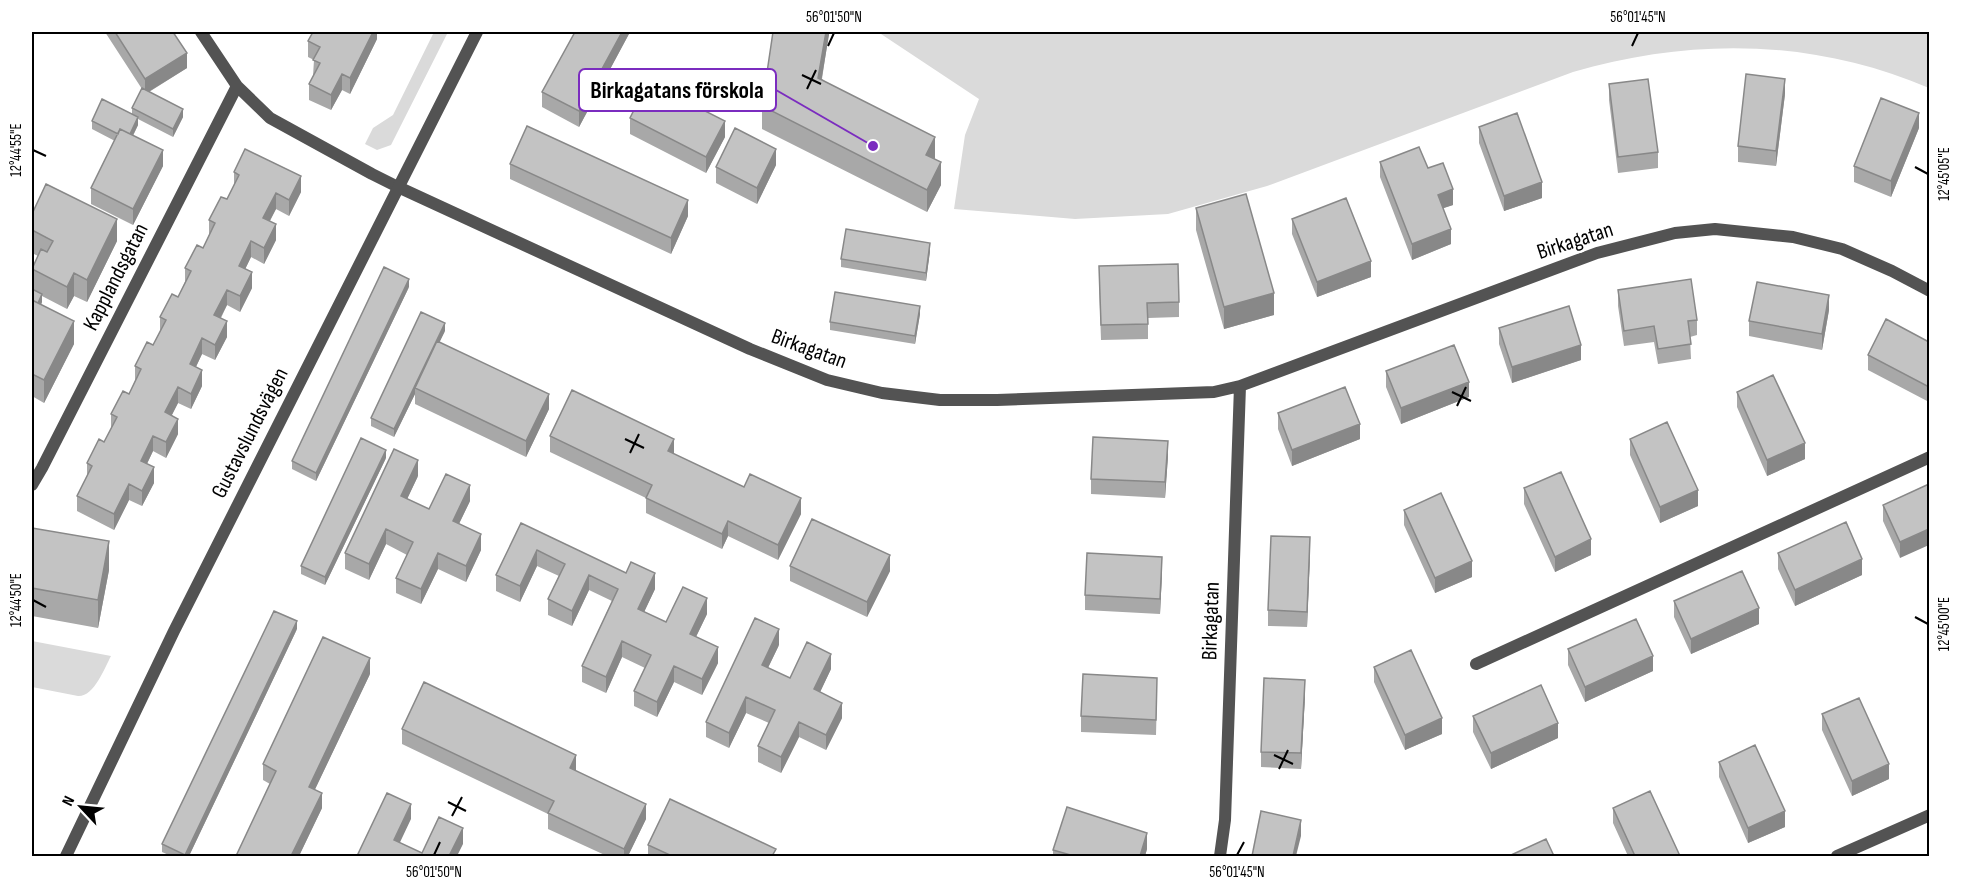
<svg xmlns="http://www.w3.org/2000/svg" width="1961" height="888" viewBox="0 0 1961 888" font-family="'Sofia Sans Condensed',sans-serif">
	<rect width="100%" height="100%" fill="#fff"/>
	<path fill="#dadada" d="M434 32H448L391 145 377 150 365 144 373 128 393 115Z
		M878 32H1929V88C1813 39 1693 37 1573 72L1267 186 1168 214 1075 219 954 209 965 135 979 99Z
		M32 641 111 656C104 669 94 697 78 696L32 687Z"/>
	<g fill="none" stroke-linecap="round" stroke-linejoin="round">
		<path stroke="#535353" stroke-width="12" d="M201 32 237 86 270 118 372 174 398 187 750 349 827 380 882 393 940 400H997L1214 392 1240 386 1597 253 1675 233 1715 229 1793 237 1842 249 1892 271 1930 291
			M32 485 42 468 237 86
			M1476 664 1930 457
			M1220 856 1225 820 1240 386
			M1837 856 1930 815"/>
		<path stroke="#535353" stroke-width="12" d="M66 856 174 631 477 32"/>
	</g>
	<path fill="#a8a8a8" d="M105 32H173L187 68 149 92 183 117 173 137 138 119V125L133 136 163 166 133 225 91 204V188L115 141 92 129V121L132 114V108L142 89Z
		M377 32V39L350 94 342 90 331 110 309 100V84L313 76 314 60 308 57V41Z
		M630 32 579 127 542 107V92Z
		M829 32 822 79 935 159 941 185 927 212 762 129V106Z
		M1609 84 1658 152V168L1618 173 1609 100Z
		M1785 94 1776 166 1738 162V146Z
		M630 118 725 137 706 173 630 134Z
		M1479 127 1542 198 1504 211 1479 143Z
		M1919 128 1891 197 1854 182V166Z
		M1380 162 1428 168 1453 205 1443 208 1451 244 1412 260 1380 177Z
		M510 164 688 216 671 254 510 179Z
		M776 165 757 204 716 183V167Z
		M234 172 301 192 289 216 276 209 270 221 276 240 264 264 251 257 245 269 252 288 240 312 227 305 221 318 227 337 215 360 202 354 196 367 202 386 191 409 178 403 172 415 178 434 166 458 153 451 147 464 154 483 142 506 129 500 114 530 77 511V496L87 477V463L104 442 111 429V414L129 394 135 381V366L153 345 160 332V317L178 297 185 282V268L203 248 209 235V220L227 199 234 186Z
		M1196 208 1274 315 1224 329 1196 230Z
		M32 214 117 241 87 302 74 296 67 309 42 296V302L41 305 74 344 44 403 32 396V269L38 256 32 253Z
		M1292 219 1371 277 1317 297 1292 234Z
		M930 251 926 281 841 267V259Z
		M1099 282 1179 302V317L1148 318V339L1101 340Z
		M409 287 316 481 292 469V461Z
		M1618 290 1697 320V335L1690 337 1691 359 1658 364 1654 342 1624 346 1618 306Z
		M1829 310 1822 350 1749 336V321Z
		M920 314 915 344 830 330V322Z
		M1499 328 1581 360 1512 383 1499 344Z
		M445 331 439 342 549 409 526 457 415 404V394L394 437 371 426V418Z
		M1929 342V402L1868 370V355Z
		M1386 371 1469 397 1401 424 1386 387Z
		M1737 392 1805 459 1767 476 1737 407Z
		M1278 413 1360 439 1292 466 1278 429Z
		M550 436 674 454 801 514 778 560 728 536 722 549 646 513V498L550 452Z
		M1630 439 1698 506 1660 523 1630 455Z
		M1168 456 1165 498 1091 494V479Z
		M386 458 325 585 301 574V566Z
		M418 476 407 499 429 509 470 501 459 524 481 550 466 582 438 569 421 604 396 593V578L407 555 386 544 369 580 345 569V553Z
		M1929 484 1900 558 1883 521V505Z
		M1524 488 1591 555 1555 572 1524 504Z
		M1404 510 1472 577 1435 593 1404 525Z
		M521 523 655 589 644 612 666 622 707 614 696 637 718 663 702 695 674 682 657 717 634 706V691L645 668 622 657 606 693 582 682V666L612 601 589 590 572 626 548 615V599L559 576 537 566 520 602 496 591V575Z
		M32 528 109 570 98 628 32 616Z
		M1310 553 1307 627 1268 626V610Z
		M1778 553 1862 575 1795 606 1778 569Z
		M790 566 890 571 867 617 790 581Z
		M1162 572 1160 614 1085 610V595Z
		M1674 601 1759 624 1691 654 1674 617Z
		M297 629 189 856H171L162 852V844Z
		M779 645 768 668 790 678 831 669 820 692 842 718 826 750 799 737 781 773 758 762V746L769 723 746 713 729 748 706 737V722Z
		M1568 649 1653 671 1585 702 1568 665Z
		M1929 665V687L1927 682V666Z
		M1374 667 1442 734 1405 750 1374 682Z
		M370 674 315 789 322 808 299 856H236L270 784 263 780V764Z
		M1157 694 1156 735 1081 732V716Z
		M1305 696 1301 769 1261 767V752Z
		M1822 714 1889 779 1852 796 1822 730Z
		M1473 716 1558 738 1491 769 1473 732Z
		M402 729 576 771 646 819 628 856H607L548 829V814L402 744Z
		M1719 762 1785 827 1748 843 1719 777Z
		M1613 808 1680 856H1628L1613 823Z
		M648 845 776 856H648Z
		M1147 849 1145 856H1053V850Z"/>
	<path fill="#888" d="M373 32H377V39L350 94V78Z
		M622 32H630L579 127V111Z
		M826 32H829V35L818 100V78Z
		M187 53V68L145 94V79Z
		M342 74V90L331 110V95Z
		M1785 79V94L1776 166V151Z
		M183 109V117L173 137V129Z
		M1919 113V128L1891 197V181Z
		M138 117V125L127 147V139Z
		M725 121V137L706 173V157Z
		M935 137V159L926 155Z
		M776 149V165L757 204V188Z
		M163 150V166L133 225V209Z
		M941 162V185L927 212V190Z
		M301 176V192L289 216V200Z
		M1542 182V198L1504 211V196Z
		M1453 189V205L1438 210V195Z
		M276 193V209L263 233V218Z
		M688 200V216L671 254V238Z
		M117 219V241L87 302V280Z
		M276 224V240L264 264V248Z
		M1451 229V244L1412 260V244Z
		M251 241V257L239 282V266Z
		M930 243V251L926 281V273Z
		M1371 261V277L1317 297V282Z
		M252 272V288L240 312V296Z
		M74 273V296L67 309V287Z
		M409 279V287L316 481V473Z
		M227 290V305L214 330V315Z
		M1274 293V315L1224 329V307Z
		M42 294V302L33 321V313Z
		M1829 295V310L1822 350V334Z
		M920 306V314L915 344V336Z
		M74 321V344L44 403V380Z
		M227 321V337L215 360V345Z
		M445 323V331L417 389 415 388V394L394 437V429Z
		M202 338V354L190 379V364Z
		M1581 345V360L1512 383V367Z
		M202 370V386L191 409V394Z
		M1469 382V397L1401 424V408Z
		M178 387V403L165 428V412Z
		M549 394V409L526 457V441Z
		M178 419V434L166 458V442Z
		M1360 424V439L1292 466V450Z
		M153 436V451L141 476V461Z
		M674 439V454L668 451Z
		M1168 441V456L1165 498V482Z
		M1805 443V459L1767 476V460Z
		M386 450V458L325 585V577Z
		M418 460V476L401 512V496Z
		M154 467V483L142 506V491Z
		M129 484V500L114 530V514Z
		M470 485V501L453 536V521Z
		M1698 490V506L1660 523V507Z
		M801 498V514L778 560V545Z
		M728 521V536L722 549V534Z
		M386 529V544L369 580V564Z
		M1929 529V545L1900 558V542Z
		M481 534V550L466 582V566Z
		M1310 537V553L1307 627V612Z
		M1591 539V555L1555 572V557Z
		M109 541V570L98 628V600Z
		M537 550V566L520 602V586Z
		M438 553V569L421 604V589Z
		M890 555V571L867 617V602Z
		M1162 557V572L1160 614V599Z
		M1862 559V575L1795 606V590Z
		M1472 561V577L1435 593V578Z
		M655 573V589L638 625V609Z
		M589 575V590L572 626V611Z
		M707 598V614L690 649V634Z
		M1759 608V624L1691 654V639Z
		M297 621V629L189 856H185Z
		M779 629V645L762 680V665Z
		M622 641V657L606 693V677Z
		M718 647V663L702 695V679Z
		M831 654V669L814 705V689Z
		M1653 656V671L1585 702V687Z
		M370 658V674L309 802V787Z
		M674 666V682L657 717V702Z
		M1305 680V696L1301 769V753Z
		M746 697V713L729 748V733Z
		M842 703V718L826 750V735Z
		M1442 718V734L1405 750V735Z
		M799 722V737L781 773V757Z
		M1558 723V738L1491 769V753Z
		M576 755V770L570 783V768Z
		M1889 764V779L1852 796V781Z
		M322 793V808L299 856H291Z
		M411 804V819L394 855V840Z
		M646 804V819L628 856H624V849Z
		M1785 811V827L1748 843V828Z
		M1301 820V836L1296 856H1293Z
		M463 828V844L457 856H449Z
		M1147 833V849L1145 856H1140Z"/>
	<path fill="#c3c3c3" stroke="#888" stroke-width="1.5" d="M115 32H173L187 53 145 79Z
		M313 32H373L350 78 342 74 331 95 309 84 320 63 313 60 320 47 308 41Z
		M575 32H622L579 111 542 92Z
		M773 32H826L818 78 935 137 926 155 941 162 927 190 762 106Z
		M1746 74 1785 79 1776 151 1738 146Z
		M1648 79 1658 152 1618 157 1609 84Z
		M648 82 725 121 706 157 630 118Z
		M142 88 183 109 173 129 132 108Z
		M1881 98 1919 113 1891 181 1854 166Z
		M102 99 138 117 130 134 120 129 118 134 92 121Z
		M1517 113 1542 182 1504 196 1479 127Z
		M527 126 688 200 671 238 510 164Z
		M735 128 776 149 757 188 716 167Z
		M120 129 163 150 133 209 91 188Z
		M1419 147 1428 168 1443 163 1453 189 1438 195 1451 229 1412 244 1380 162Z
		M245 149 301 176 289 200 276 193 263 218 276 224 264 248 251 241 239 266 252 272 240 296 227 290 214 315 227 321 215 345 202 338 190 364 202 370 191 394 178 387 165 412 178 419 166 442 153 436 141 461 154 467 142 491 129 484 114 514 77 496 92 466 87 463 99 439 104 442 117 417 111 414 123 391 129 394 141 369 135 366 147 342 153 345 166 320 160 317 172 294 178 297 191 271 185 268 197 245 203 248 215 223 209 220 221 197 227 199 239 175 234 172Z
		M46 184 117 219 87 280 74 273 67 287 32 269 41 249 47 252 53 241 32 230V214Z
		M1246 194 1274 293 1224 307 1196 208Z
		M1346 198 1371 261 1317 282 1292 219Z
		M846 229 930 243 926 273 841 259Z
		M1178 264 1179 302 1147 303 1148 324 1101 325 1099 266Z
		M384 267 409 279 316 473 292 461Z
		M1691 279 1697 320 1688 321 1691 344 1658 349 1654 326 1624 331 1618 290Z
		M1757 282 1829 295 1822 334 1749 321Z
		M32 289 42 294 38 303 32 300Z
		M835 292 920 306 915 336 830 322Z
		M32 300 74 321 44 380 32 374Z
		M1569 306 1581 345 1512 367 1499 328Z
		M421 312 445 323 394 429 371 418Z
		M1886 319 1929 342V387L1868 355Z
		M437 341 549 394 526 441 415 388Z
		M1454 345 1469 382 1401 408 1386 371Z
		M1773 375 1805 443 1767 460 1737 392Z
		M1345 387 1360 424 1292 450 1278 413Z
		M572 390 674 439 668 451 744 487 750 474 801 498 778 545 728 521 722 534 646 498 652 485 550 436Z
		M1667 422 1698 490 1660 507 1630 439Z
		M1093 437 1168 441 1165 482 1091 479Z
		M361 438 386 450 325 577 301 566Z
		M394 449 418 460 401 496 429 509 446 474 470 485 453 521 481 534 466 566 438 553 421 589 396 578 413 542 386 529 369 564 345 553Z
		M1561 472 1591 539 1555 557 1524 488Z
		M1929 484V529L1900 542 1883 505Z
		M1441 493 1472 561 1435 578 1404 510Z
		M812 519 890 555 867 602 790 566Z
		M1846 522 1862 559 1795 590 1778 553Z
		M521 523 626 573 631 562 655 573 638 609 666 622 683 587 707 598 690 634 718 647 702 679 674 666 657 702 634 691 651 655 622 641 606 677 582 666 618 589 589 575 572 611 548 599 565 564 537 550 520 586 496 575Z
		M32 528 109 541 98 600 32 588Z
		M1271 536 1310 537 1307 612 1268 610Z
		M1087 553 1162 557 1160 599 1085 595Z
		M1742 571 1759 608 1691 639 1674 601Z
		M274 611 297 621 185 855 162 844Z
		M755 618 779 629 762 665 790 678 807 642 831 654 814 689 842 703 826 735 799 722 781 757 758 746 775 710 746 697 729 733 706 722Z
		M1636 619 1653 656 1585 687 1568 649Z
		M323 637 370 658 309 787 322 793 291 856H236L276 771 263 764Z
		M1411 650 1442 718 1405 735 1374 667Z
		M1083 674 1157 678 1156 720 1081 716Z
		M1264 678 1305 680 1301 753 1261 752Z
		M424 682 576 755 570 768 646 804 624 849 548 813 554 801 402 729Z
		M1541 685 1558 723 1491 753 1473 716Z
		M1859 698 1889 764 1852 781 1822 714Z
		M1755 745 1785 811 1748 828 1719 762Z
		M1650 791 1680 856H1635L1613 808Z
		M387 793 411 804 394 840 422 853 439 817 463 828 449 856H357Z
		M670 799 776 849 772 856H672L648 845Z
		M1067 807 1147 833 1140 856H1074L1053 850Z
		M1261 811 1301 820 1293 856H1252Z
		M1546 839 1554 856H1509Z"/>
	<path fill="none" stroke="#000" stroke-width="2" d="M828 46 834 33M1632 46 1638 33M802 75 821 84M807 89 816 70M33 150 46 156M1915 167 1928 174M1452 392 1471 401M1457 406 1466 387M625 439 644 448M630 453 639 434M33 600 46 607M1915 617 1928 624M1274 755 1293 764M1279 769 1288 750M448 802 466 811M452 816 462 797M434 855 440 842M1237 855 1244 842"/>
	<g text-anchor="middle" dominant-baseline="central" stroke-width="5" stroke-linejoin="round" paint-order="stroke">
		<g font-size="22" fill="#000" stroke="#fff">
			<text transform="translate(1575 241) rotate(-18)">Birkagatan</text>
			<text transform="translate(116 277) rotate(-63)">Kapplandsgatan</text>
			<text transform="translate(809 349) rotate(20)">Birkagatan</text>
			<text transform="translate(250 433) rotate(-63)">Gustavslundsvägen</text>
			<text transform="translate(1211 621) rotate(-88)">Birkagatan</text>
		</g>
	</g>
	<path fill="none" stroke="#7b2cbf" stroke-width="2" d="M873 146L776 90"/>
	<circle fill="#7b2cbf" stroke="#fff" stroke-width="2" cx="873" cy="146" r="6"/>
	<rect fill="#fff" stroke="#7b2cbf" stroke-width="2" x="579" y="69" width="197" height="42" rx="6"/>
	<g font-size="24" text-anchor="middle" font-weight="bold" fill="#000">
		<text x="677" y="98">Birkagatans förskola</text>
	</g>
	<rect width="1961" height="888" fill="none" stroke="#ffffff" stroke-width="66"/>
	<g transform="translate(81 807) rotate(296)" stroke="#ffffff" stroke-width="4.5" paint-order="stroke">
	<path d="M0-4.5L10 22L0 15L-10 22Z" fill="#000000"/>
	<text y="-9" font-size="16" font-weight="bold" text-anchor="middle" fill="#000000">N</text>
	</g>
	<rect x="33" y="33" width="1895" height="822" fill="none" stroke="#000" stroke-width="2"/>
	<g font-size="15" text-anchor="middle" fill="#000">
		<text x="834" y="22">56°01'50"N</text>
		<text x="1638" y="22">56°01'45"N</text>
		<text transform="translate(16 150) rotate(-90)" y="5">12°44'55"E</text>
		<text transform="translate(1944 174) rotate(-90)" y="5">12°45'05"E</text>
		<text transform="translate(16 600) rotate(-90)" y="5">12°44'50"E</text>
		<text transform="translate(1944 624) rotate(-90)" y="5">12°45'00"E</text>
		<text x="434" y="877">56°01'50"N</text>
		<text x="1237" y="877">56°01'45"N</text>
	</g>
</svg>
